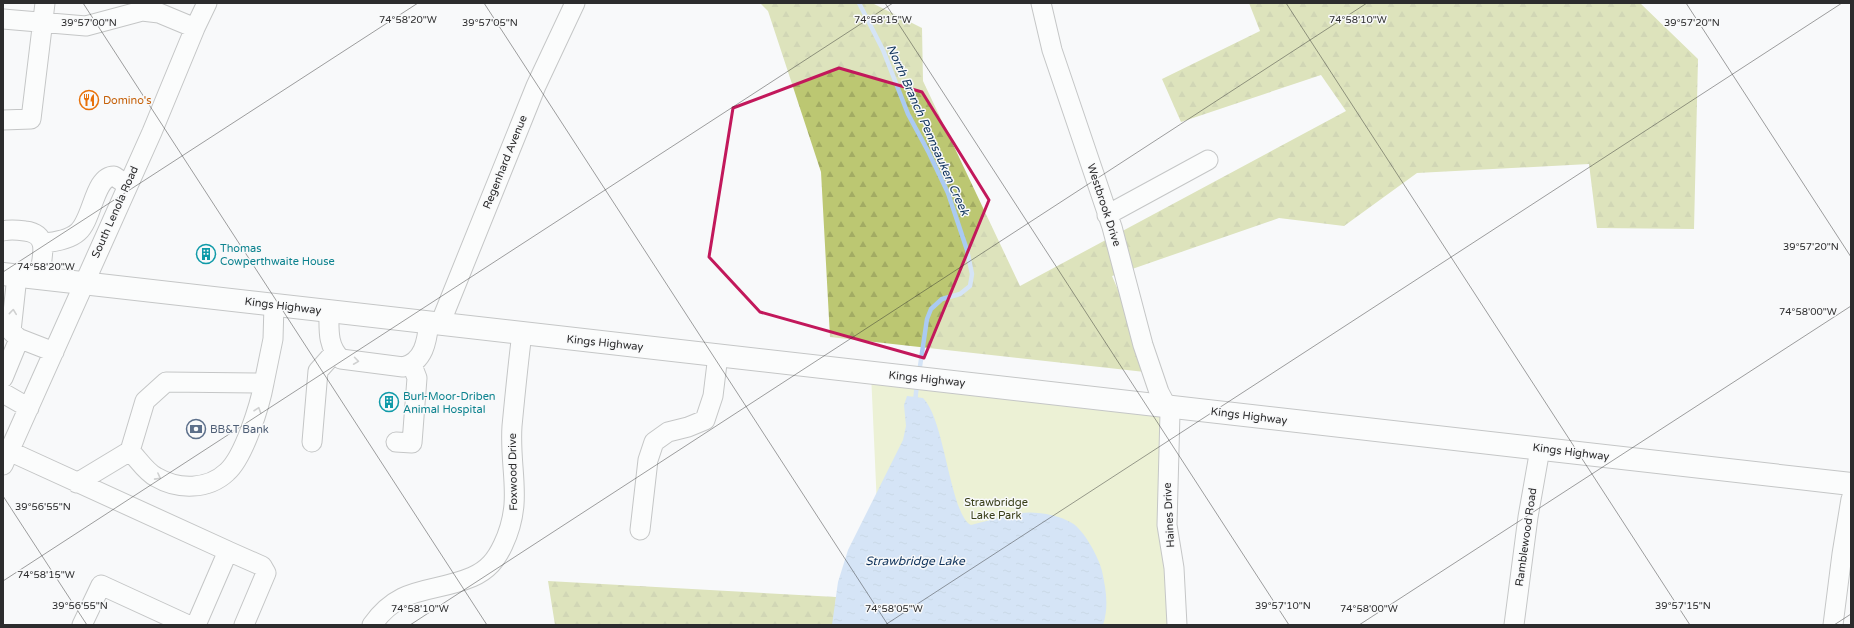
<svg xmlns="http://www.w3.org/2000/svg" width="1854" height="628" viewBox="0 0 1854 628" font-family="'Varela Round',sans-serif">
	<defs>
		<pattern id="forest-firs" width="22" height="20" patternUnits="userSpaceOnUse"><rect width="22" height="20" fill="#bcc772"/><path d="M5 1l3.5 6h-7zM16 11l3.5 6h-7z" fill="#a2ab63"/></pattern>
		<pattern id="water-ripples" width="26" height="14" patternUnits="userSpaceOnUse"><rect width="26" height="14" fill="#aacaf2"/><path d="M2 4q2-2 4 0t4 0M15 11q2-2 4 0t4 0" fill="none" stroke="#92aed0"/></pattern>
	</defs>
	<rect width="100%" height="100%" fill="#f8f9fa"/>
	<path fill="url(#forest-firs)" d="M760 3H872L922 28 923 81 1020 286 1346 111 1321 75 1181 122 1162 79 1260 31 1249 3H1640L1698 59 1694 229 1597 228 1589 164 1417 173 1344 226 1279 218 1112 276 1154 373 830 337 821 172 768 11Z
		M548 581 836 597 834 625H555Z"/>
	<path fill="#dde7a8" d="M871 373 1170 413 1176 625H843L878 528Z"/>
	<path fill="url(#water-ripples)" d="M907 396 923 398C945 419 950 515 971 525 987 521 1005 515 1021 513 1036 511 1059 515 1072 523 1084 530 1099 558 1102 571 1106 590 1109 606 1103 625H832L838 582 848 550 903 440 906 426 904 405Z"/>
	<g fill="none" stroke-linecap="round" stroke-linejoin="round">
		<path stroke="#aacaf2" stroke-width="4.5" d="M859 3 883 50 908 114 929 153 948 193 967 250 972 274 970 286 960 294 942 299 931 309 927 319 919 373
			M915 402 917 384"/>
		<g stroke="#878889" stroke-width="21">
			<path id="minor" d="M1041 3 1052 50 1112 227 1143 345 1159 392 1170 413 1167 525 1174 568 1177 625
				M3 19 86 26 142 11 159 13 195 28
				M3 120 31 119 45 3
				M1107 215 1208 160
				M3 231C10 229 18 230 25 231 52 234 41 260 39 278
				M43 243C55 242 69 240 78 232 93 219 94 176 114 176L127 185
				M17 276 11 331 18 338 54 352
				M329 311C329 329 327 346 341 359L403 367C424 362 427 341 429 322
				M440 324 536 86 575 3
				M3 378 19 339
				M3 393 29 408
				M312 442 318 371 334 353
				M396 442 412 443 417 378 412 365
				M9 451 228 551 196 625
				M130 451C138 459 146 472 156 477 178 490 208 490 227 472 244 457 260 405 264 383
				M3 465 152 132 195 28 207 3
				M77 483 130 451 145 401 166 382 264 383 273 339 274 305
				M640 530 648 460 654 442 668 432 688 427 705 420 713 396 718 355
				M228 551 262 566 266 573 244 625
				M82 625 101 585 188 625
				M372 625C401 584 432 594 472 577 488 570 496 560 503 545 524 501 509 471 512 426 515 395 518 364 522 333
				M1514 625 1528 517 1540 449
				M1833 625 1842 554 1851 499"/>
		</g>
		<g stroke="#878889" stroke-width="24">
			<path id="major" d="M3 274 1851 484"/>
		</g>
		<use href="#minor" stroke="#fff" stroke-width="19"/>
		<use href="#major" stroke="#fff" stroke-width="22"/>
	</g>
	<defs><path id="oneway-chevron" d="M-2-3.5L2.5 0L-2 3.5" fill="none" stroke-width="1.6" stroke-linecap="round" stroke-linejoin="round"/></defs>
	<g stroke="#a0a0a0">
		<use href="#oneway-chevron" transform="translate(13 312) rotate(-84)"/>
		<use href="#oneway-chevron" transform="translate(356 361) rotate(8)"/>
		<use href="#oneway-chevron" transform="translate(258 410) rotate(-71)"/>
		<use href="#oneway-chevron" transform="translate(158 477) rotate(28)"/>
	</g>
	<path d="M0 0H1854V628H0ZM839 68 922 92 989 200 924 358 760 312 709 257 733 108Z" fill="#f8f9fa" fill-opacity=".55" fill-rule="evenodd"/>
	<path fill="none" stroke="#c2185b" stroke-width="3" stroke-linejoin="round" d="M839 68 922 92 989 200 924 358 760 312 709 257 733 108Z"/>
	<path fill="none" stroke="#2c2c2d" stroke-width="1" stroke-opacity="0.45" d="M83 3 487 625M484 3 888 625M885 3 1289 625M1286 3 1690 625M1686 3 1851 257M3 272 418 3M3 496 87 625M3 581 893 3M410 625 1367 3M885 625 1842 3M1359 625 1851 306M1834 625 1851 614"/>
	<defs>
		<g id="restaurant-ring" transform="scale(1)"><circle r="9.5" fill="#f8f9fa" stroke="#e8710a" stroke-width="1.5"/><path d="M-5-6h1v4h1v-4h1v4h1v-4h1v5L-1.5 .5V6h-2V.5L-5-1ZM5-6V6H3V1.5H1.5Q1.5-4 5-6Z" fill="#e8710a"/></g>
		<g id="building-ring" transform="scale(1)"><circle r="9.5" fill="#f8f9fa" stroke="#0f9aa8" stroke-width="1.5"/><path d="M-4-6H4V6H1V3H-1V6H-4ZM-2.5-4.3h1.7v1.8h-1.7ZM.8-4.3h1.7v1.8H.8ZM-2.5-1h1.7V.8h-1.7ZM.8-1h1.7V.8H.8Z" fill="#0f9aa8"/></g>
		<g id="bank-ring" transform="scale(1)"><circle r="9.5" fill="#f8f9fa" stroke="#5c6f8a" stroke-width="1.5"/><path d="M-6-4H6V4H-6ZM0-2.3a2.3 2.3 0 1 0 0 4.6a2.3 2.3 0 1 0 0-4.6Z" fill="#5c6f8a"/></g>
	</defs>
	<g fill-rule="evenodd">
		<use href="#restaurant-ring" x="89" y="100"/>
		<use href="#building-ring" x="206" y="254"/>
		<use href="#building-ring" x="389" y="402"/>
		<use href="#bank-ring" x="196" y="429"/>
	</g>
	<g text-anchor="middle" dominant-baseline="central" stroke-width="3" stroke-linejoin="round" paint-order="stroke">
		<g font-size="11" fill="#c56008" stroke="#f8f9fa" text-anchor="start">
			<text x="103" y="100">Domino's</text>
		</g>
		<g font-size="11" fill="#2c2c2d" stroke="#f8f9fa">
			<text transform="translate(505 162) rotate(-68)">Regenhard Avenue</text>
			<text transform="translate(1104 205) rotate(72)">Westbrook Drive</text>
			<text transform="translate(115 212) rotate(-66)">South Lenola Road</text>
			<text transform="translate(283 306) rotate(7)">Kings Highway</text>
			<text transform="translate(605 343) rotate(6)">Kings Highway</text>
			<text transform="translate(927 379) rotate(6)">Kings Highway</text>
			<text transform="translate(1249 416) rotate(7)">Kings Highway</text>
			<text transform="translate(1571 452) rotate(7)">Kings Highway</text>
			<text transform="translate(513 472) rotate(-91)">Foxwood Drive</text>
			<text transform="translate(1169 515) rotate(-93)">Haines Drive</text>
			<text transform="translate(1526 537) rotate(-82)">Ramblewood Road</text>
		</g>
		<g font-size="11" fill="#0d838f" stroke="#f8f9fa" text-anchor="start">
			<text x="220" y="248">Thomas<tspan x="220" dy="13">Cowperthwaite House</tspan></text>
			<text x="403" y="396">Burl-Moor-Driben<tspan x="403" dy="13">Animal Hospital</tspan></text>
		</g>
		<g font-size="11" fill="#4e5e75" stroke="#f8f9fa" text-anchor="start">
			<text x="210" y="429">BB&amp;T Bank</text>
		</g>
		<g font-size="11" fill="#393e19" stroke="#f8f9fa">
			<text x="996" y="502">Strawbridge<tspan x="996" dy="13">Lake Park</tspan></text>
		</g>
		<g font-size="12" font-style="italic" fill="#0e325b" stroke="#f8f9fa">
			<text transform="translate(928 130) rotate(66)">North Branch Pennsauken Creek</text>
			<text x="915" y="561">Strawbridge Lake</text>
		</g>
	</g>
	<g font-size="10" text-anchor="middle" fill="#2c2c2d" stroke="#f8f9fa" stroke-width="3" stroke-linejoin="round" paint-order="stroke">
		<text x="883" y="23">74°58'15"W</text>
		<text x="1358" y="23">74°58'10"W</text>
		<text x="408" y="23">74°58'20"W</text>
		<text x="89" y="26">39°57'00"N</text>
		<text x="490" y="26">39°57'05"N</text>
		<text x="1692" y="26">39°57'20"N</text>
		<text x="1811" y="250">39°57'20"N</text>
		<text x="46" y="270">74°58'20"W</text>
		<text x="1808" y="315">74°58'00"W</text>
		<text x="43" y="510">39°56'55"N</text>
		<text x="46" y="578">74°58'15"W</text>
		<text x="80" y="609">39°56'55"N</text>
		<text x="1283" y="609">39°57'10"N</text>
		<text x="1683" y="609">39°57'15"N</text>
		<text x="420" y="612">74°58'10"W</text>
		<text x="894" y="612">74°58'05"W</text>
		<text x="1369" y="612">74°58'00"W</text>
	</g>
	<rect width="1854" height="628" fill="none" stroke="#2c2c2d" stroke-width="8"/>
</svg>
